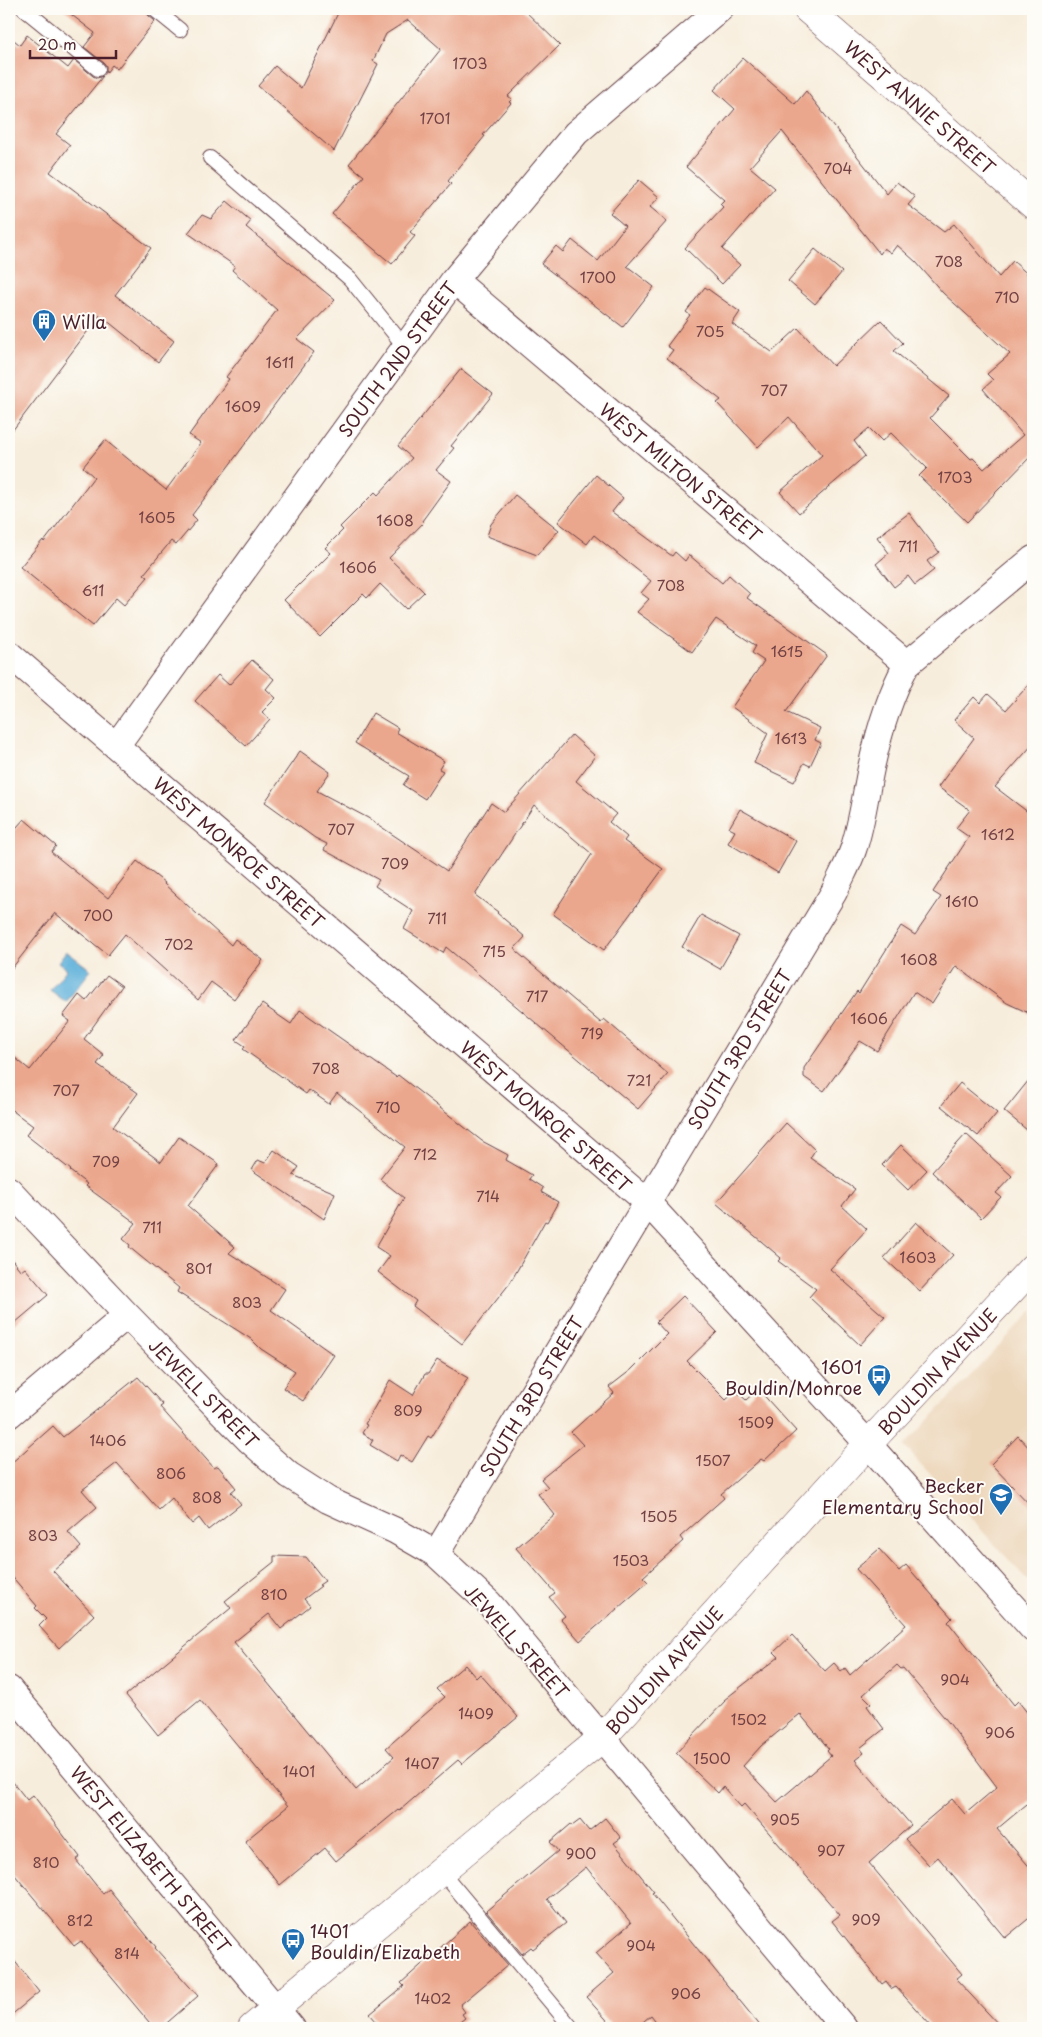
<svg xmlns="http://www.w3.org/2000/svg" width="1042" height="2037" viewBox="0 0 1042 2037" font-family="'Playpen Sans',sans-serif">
	<rect width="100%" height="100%" fill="#fdfcf7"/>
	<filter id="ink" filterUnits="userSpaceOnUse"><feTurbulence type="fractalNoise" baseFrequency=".02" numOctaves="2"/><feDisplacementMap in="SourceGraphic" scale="10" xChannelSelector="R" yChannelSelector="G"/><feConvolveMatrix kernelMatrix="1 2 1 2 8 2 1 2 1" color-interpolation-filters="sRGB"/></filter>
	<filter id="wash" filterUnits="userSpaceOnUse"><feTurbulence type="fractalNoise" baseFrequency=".0096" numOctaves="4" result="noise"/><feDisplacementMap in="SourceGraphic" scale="20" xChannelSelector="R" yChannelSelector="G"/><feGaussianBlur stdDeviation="1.12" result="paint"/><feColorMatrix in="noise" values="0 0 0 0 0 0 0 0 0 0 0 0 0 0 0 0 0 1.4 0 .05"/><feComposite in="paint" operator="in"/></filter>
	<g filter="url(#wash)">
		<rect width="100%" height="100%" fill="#f7eddc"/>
		<path fill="#edd7bb" d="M1033 1310V1586L904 1446Z"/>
		<path fill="#5eb1da" stroke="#546882" d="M66 951 91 970 66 1002 50 990 67 969 58 962Z"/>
		<g id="blocks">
			<path fill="#eba78d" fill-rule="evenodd" d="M64 9H145L148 15 155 21 117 69 112 65 106 73V66L104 63 84 47 95 33Z
				M340 9H523L560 45 508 96 512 99 509 102 511 103 483 135 485 136 448 181 451 184 410 232 415 236 392 264 332 214 364 176 349 164 441 49 408 20 386 34 373 61 378 64 334 151 258 86 275 66 301 88Z
				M27 35 68 68 74 60 93 76 97 78 103 76 56 134 70 145 50 172 151 248 115 295 174 341 158 362 100 315 9 435V36L20 45Z
				M743 58 795 104 806 91 887 194 897 182 915 197 908 205 944 232 954 224 999 277 1013 261 1033 279V454L967 522 919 476 927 468 891 433 882 441 869 428 854 441 865 456 799 513 780 492 822 455 789 417 758 447 717 403 721 400 667 358 673 350 667 346 690 315 686 312 705 287 740 312 732 324 772 352 798 328 833 366 881 320 903 343 894 351 949 396 930 418 971 459 973 458 984 469 1023 435 983 389 993 380 987 374 1010 354 943 293 916 262 897 245 891 253 884 248 880 254 782 131 750 167 775 188 722 249 740 265 722 284 685 248 723 207 720 204 724 200 686 167 735 109 714 90Z
				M639 180 659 197 650 207 667 221 627 266 654 287 623 327 541 264 556 246 563 252 572 240 598 261 625 226 610 213Z
				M227 201 251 221 246 227 335 300 297 339 314 352 192 515 197 520 176 545 171 541 144 574 148 577 124 605 116 598 93 626 20 567 43 540 44 542 94 477 83 467 105 440 166 490 201 443 189 435 229 379 226 377 277 310 232 270 235 266 188 233 202 215 211 219Z
				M815 249 842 272 815 304 788 281Z
				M461 369 493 394 451 446 454 448 436 470 451 481 422 521 424 522 389 558 424 592 406 609 380 584 367 598 363 594 320 637 284 600 331 553 325 548 343 530 340 527 375 492 378 495 412 458 398 446Z
				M596 475 623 498 612 512 672 556 675 552 685 561 689 555 722 583 729 575 750 594 747 598 827 655 786 712 820 728 815 740 821 743 810 766 804 763 794 782 754 763 768 733 732 707 764 661 752 653 756 646 716 619 692 652 637 612 649 599 641 593 651 581 594 535 587 544 558 522Z
				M515 495 559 530 537 555 487 536 491 524Z
				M909 513 939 552 927 561 934 570 915 585 908 576 894 587 876 564 889 553 877 537Z
				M252 660 274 679 266 689 276 698 262 712 270 719 246 746 195 701 218 675 229 685Z
				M1033 680V744L995 787 1033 816V1015L1007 1003 956 966 932 1004 914 992 877 1051 860 1041 824 1091 804 1077V1068L857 991 859 993 901 926 915 935 941 897 933 892 969 837 956 828 970 810 938 787 974 738 954 720 974 697 980 703 988 694 1006 710Z
				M373 713 398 728 396 732 444 761 439 769 443 771 425 799 403 785 409 776 355 743Z
				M572 735 595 756 576 781 616 814 609 822 627 837 624 841 663 869 604 950 553 914 592 854 534 805 475 895 498 912 497 913 525 937 515 948 517 952 601 1023 604 1019 668 1074 638 1109 446 947 443 953 404 929 413 911 375 886 379 880 324 850 327 844 315 838 265 802 300 751 330 772 317 791 368 818 447 871 491 803 504 812Z
				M740 809 796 841 778 873 728 843 735 831 729 828Z
				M24 819 56 846 51 852 108 898 137 861 165 883 164 884 231 945 235 939 263 960 234 999 211 982 198 1000 125 934 108 955 55 913 9 972V836Z
				M701 915 739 936 720 969 682 947Z
				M107 975 122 986 84 1039 104 1055 97 1064 138 1093 113 1127 161 1162 179 1137 219 1164 188 1206 235 1247 229 1253 285 1289 271 1310 334 1355 303 1401 283 1388 295 1371 261 1349 251 1339 177 1292 179 1288 129 1247 130 1245 123 1239 136 1223 85 1186 87 1184 70 1171 71 1170 26 1135 33 1126 9 1108V1053L30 1070 70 1021 63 1016 79 995 86 1001Z
				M262 1004 291 1024 300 1010 396 1077 398 1075 482 1141 508 1155 506 1160 532 1175 529 1179 543 1188 541 1192 558 1202 547 1222 545 1221 510 1283 462 1344 413 1306 416 1301 378 1272 390 1256 376 1247 404 1198 380 1179 405 1147 337 1093 329 1104 309 1090 306 1094 243 1049 245 1046 236 1040Z
				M1033 1075V1135L1004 1111Z
				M960 1083 997 1113 978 1136 941 1106Z
				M786 1123 815 1150 810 1158 855 1189 842 1206 867 1229 830 1269 885 1317 860 1345 809 1297 816 1289 778 1261 781 1258 716 1203Z
				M966 1134 1012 1176 996 1193 1001 1197 981 1218 932 1172Z
				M901 1145 927 1170 908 1190 882 1165Z
				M274 1150 299 1167 293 1175 335 1193 324 1219 252 1170 258 1160 265 1163Z
				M916 1222 953 1255 920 1291 884 1258Z
				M9 1256 21 1271 25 1268 48 1295 9 1328Z
				M683 1296 717 1332 687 1361 726 1400 736 1391 746 1400 758 1389 796 1431 764 1461 761 1459 721 1494 724 1498 680 1537 683 1541 643 1577 648 1582 580 1641 561 1619 565 1616 549 1597 555 1593 516 1548 555 1515 538 1494 548 1487 541 1479 583 1445 571 1432 614 1393 609 1387 631 1370 667 1334 656 1322Z
				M437 1360 468 1378 431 1438 428 1436 412 1462 400 1455 397 1461 370 1445 373 1440 362 1433 367 1425 365 1424 390 1380 413 1395 425 1374H428Z
				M138 1377 163 1405 160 1407 214 1468 218 1466 236 1488 231 1492 241 1504 208 1530 199 1518 192 1524 172 1498 159 1510 117 1463 82 1490 97 1507 68 1532 81 1547 53 1571 94 1615 59 1648 39 1626 46 1619 35 1608 37 1606 9 1573V1465L53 1426 63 1437Z
				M1018 1436 1033 1452V1508L991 1464Z
				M879 1549 899 1571 906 1565 952 1618 948 1622 1014 1705 1018 1701 1033 1720V1799L997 1829 1033 1871V1915L1005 1938 938 1857 929 1865 905 1839 952 1799 965 1814 997 1787 949 1723 903 1668 901 1669 897 1665 863 1695 871 1703 867 1706 884 1729 860 1748 864 1753 855 1760 911 1825 869 1863 962 1974 956 1979 1002 2028H933L896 1987 892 1989 886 1981 882 1984 832 1921 840 1915 744 1804 741 1807 723 1787 718 1793 676 1753 725 1701 724 1700 779 1657 774 1652 792 1635 825 1671 834 1663 841 1671 845 1668 850 1675 906 1625 856 1569ZM800 1714 829 1749 827 1751 831 1756 777 1802 743 1766 761 1746Z
				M274 1556 306 1557 325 1581 319 1585 321 1586 304 1599 310 1606 281 1629 269 1614 234 1642 356 1790 394 1757 386 1748 445 1697 437 1689 465 1665 476 1678 480 1674 518 1717 462 1764 458 1760 399 1811 398 1810 336 1861 325 1848 280 1885 245 1841 288 1806 200 1700 158 1735 126 1695 231 1608 225 1601 274 1562Z
				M9 1777 27 1800 33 1795 80 1857 76 1860 103 1894 109 1889 156 1947 155 1948 198 1996 161 2028H154L81 1941 74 1946 9 1868Z
				M605 1818 621 1838 614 1843 654 1892 652 1893 762 2028H661L651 2015 636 2028H614L586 1997 614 1973 596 1953 631 1923 586 1867 547 1899 566 1923 533 1949 531 1947 522 1954 486 1911 558 1851 550 1842 571 1824 572 1826 580 1820 589 1831Z
				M470 1921 508 1965 460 2005 465 2012 462 2014 465 2018 452 2028H382L370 2014 404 1986 401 1983Z
				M9 1954 39 1992 9 2017Z"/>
		</g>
	</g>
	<g filter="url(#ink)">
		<use href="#blocks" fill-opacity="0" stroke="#643e46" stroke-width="1"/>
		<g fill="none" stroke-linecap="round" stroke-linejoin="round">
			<g stroke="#643e46" stroke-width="16">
				<path id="service" d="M24 9 98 69
					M154 9 180 30
					M210 158 350 279 405 347
					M442 1872 572 2028"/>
			</g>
			<g stroke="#643e46" stroke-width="28">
				<path id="minor" d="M454 280 907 664
					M9 654 647 1202 868 1444 1033 1629
					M116 746 454 280 576 133 720 9
					M9 1190 127 1315 249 1440 289 1475 328 1500 396 1531 436 1554 489 1603 844 2028
					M9 1415 127 1315
					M436 1554 834 892C840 878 848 865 853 850 862 824 865 796 871 768 879 732 889 696 907 664L1033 559
					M9 1689 292 2028"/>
			</g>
			<g stroke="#643e46" stroke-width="29">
				<path id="tertiary" d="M807 9 1033 205
					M252 2028 602 1738 868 1444 1033 1267"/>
			</g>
			<use href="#service" stroke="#fff" stroke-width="14"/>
			<use href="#minor" stroke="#fff" stroke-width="26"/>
			<use href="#tertiary" stroke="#fff" stroke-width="28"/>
		</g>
	</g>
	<defs>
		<g id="building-pin" transform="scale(1.25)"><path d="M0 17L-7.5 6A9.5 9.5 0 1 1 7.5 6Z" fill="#1f6fb2" stroke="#fdfcf7"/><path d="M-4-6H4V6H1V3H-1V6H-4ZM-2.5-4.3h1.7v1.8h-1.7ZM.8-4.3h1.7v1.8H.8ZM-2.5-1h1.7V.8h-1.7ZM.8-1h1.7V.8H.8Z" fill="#fff"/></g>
		<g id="bus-pin" transform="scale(1.25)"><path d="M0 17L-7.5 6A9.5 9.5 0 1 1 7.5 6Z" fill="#1f6fb2" stroke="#fdfcf7"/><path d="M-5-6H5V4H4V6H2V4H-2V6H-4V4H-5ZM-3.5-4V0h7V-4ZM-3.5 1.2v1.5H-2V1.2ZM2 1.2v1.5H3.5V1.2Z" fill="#fff"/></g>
		<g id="school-pin" transform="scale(1.25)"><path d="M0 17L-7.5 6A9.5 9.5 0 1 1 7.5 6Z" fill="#1f6fb2" stroke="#fdfcf7"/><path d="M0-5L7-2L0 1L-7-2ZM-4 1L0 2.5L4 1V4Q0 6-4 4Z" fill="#fff"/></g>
	</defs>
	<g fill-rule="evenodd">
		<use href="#building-pin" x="44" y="321"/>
		<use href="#bus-pin" x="879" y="1376"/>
		<use href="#school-pin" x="1001" y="1495"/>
		<use href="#bus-pin" x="293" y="1940"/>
	</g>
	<g text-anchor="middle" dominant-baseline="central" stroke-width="4" stroke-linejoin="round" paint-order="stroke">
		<g font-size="15" fill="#724144">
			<text x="470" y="62">1703</text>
			<text x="435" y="117">1701</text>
			<text x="838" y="167">704</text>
			<text x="949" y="260">708</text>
			<text x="598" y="276">1700</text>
			<text x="1007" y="296">710</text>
			<text x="710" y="330">705</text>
			<text x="280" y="361">1611</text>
			<text x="774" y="389">707</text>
			<text x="243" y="405">1609</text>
			<text x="955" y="476">1703</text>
			<text x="157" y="516">1605</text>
			<text x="395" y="519">1608</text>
			<text x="908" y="545">711</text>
			<text x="358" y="566">1606</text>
			<text x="671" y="584">708</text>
			<text x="93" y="589">611</text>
			<text x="787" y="650">1615</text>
			<text x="791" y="737">1613</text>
			<text x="341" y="828">707</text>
			<text x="998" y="833">1612</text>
			<text x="395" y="862">709</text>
			<text x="962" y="900">1610</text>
			<text x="98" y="914">700</text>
			<text x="437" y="917">711</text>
			<text x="179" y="943">702</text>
			<text x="494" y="950">715</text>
			<text x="919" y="958">1608</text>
			<text x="537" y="995">717</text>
			<text x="869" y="1017">1606</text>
			<text x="592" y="1032">719</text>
			<text x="326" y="1067">708</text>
			<text x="639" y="1079">721</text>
			<text x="66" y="1089">707</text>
			<text x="388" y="1106">710</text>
			<text x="425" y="1153">712</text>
			<text x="106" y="1160">709</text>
			<text x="488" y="1195">714</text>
			<text x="152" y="1226">711</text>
			<text x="918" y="1256">1603</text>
			<text x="199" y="1267">801</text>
			<text x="247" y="1301">803</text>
			<text x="408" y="1409">809</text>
			<text x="756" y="1421">1509</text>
			<text x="108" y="1439">1406</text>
			<text x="713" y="1459">1507</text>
			<text x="171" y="1472">806</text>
			<text x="207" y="1496">808</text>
			<text x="659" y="1515">1505</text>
			<text x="43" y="1534">803</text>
			<text x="631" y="1559">1503</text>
			<text x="274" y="1593">810</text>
			<text x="955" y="1678">904</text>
			<text x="476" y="1712">1409</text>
			<text x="749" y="1718">1502</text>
			<text x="1000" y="1731">906</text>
			<text x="712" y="1757">1500</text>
			<text x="422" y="1762">1407</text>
			<text x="299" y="1770">1401</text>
			<text x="785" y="1818">905</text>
			<text x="831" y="1849">907</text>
			<text x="581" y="1852">900</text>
			<text x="46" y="1861">810</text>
			<text x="866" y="1918">909</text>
			<text x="80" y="1919">812</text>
			<text x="641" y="1944">904</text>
			<text x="127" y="1952">814</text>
			<text x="686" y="1992">906</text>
			<text x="433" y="1997">1402</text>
		</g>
		<g font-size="18" fill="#4a1f2b" stroke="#fdfcf7">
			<text transform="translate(920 107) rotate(41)">WEST ANNIE STREET</text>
			<text transform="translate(397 359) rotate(-54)">SOUTH 2ND STREET</text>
			<text transform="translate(681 472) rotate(40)">WEST MILTON STREET</text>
			<text transform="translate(239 852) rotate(41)">WEST MONROE STREET</text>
			<text transform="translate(739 1049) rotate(-59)">SOUTH 3RD STREET</text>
			<text transform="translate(546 1116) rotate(41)">WEST MONROE STREET</text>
			<text transform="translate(937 1371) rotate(-47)">BOULDIN AVENUE</text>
			<text transform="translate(204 1393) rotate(45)">JEWELL STREET</text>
			<text transform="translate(531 1396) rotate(-59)">SOUTH 3RD STREET</text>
			<text transform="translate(517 1641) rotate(48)">JEWELL STREET</text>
			<text transform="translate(664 1670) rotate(-48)">BOULDIN AVENUE</text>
			<text transform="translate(151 1859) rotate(50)">WEST ELIZABETH STREET</text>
		</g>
		<g font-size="18" fill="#4a1f2b" stroke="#fdfcf7" text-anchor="start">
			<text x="62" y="321">Willa</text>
			<text x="862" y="1366" text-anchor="end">1601<tspan x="862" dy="21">Bouldin/Monroe</tspan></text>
			<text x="984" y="1485" text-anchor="end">Becker<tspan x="984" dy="21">Elementary School</tspan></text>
			<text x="310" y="1930">1401<tspan x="310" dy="21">Bouldin/Elizabeth</tspan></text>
		</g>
	</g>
	<rect width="1042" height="2037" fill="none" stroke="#fdfcf7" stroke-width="30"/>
	<path d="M30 50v8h86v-8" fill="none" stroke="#4a1f2b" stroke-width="2.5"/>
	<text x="38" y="50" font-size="15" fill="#4a1f2b" stroke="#fdfcf7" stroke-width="4" paint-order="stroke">20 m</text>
</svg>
